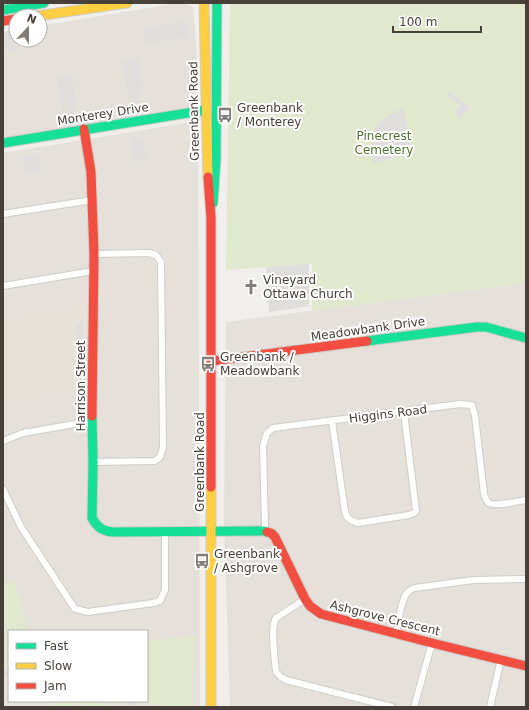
<svg xmlns="http://www.w3.org/2000/svg" width="529" height="710" viewBox="0 0 529 710" font-family="'DejaVu Sans',sans-serif">
	<rect width="100%" height="100%" fill="#f1efeb"/>
	<path fill="#e5e0da" fill-rule="evenodd" d="M178 3H185L193 7 197 58 195 108 3 138V32L16 30V40H40V26Z
		M198 121 200 707H3V153ZM9 631H147V701H9Z
		M526 283V707H230L224 522 226 322Z"/>
	<path fill="#e7e2d7" d="M87 306V372L84 388 3 402V320Z"/>
	<path fill="#e0e9cd" d="M232 3H526V283L312 311V264L226 270 230 6Z
		M3 577 7 585 11 581 13 582 23 600 22 603 21 605 27 627 30 631H9V668L3 666Z
		M195 635 191 707 180 706V707H167L142 701H147V641L166 639Z
		M21 701H95L118 707H90L74 703 73 707H53V706L43 701 22 703Z"/>
	<path fill="#e0dedc" d="M187 21 189 37 146 44 144 28Z
		M13 32 17 50 3 52V34Z
		M138 58 144 91 140 92 141 106 130 108 123 61Z
		M72 76 78 115 63 117 57 79Z
		M449 91 470 107 460 119 453 112 460 105 446 95Z
		M404 109 411 154 372 163 371 133 378 124 393 112Z
		M143 137 147 159 134 161 131 139Z
		M38 153 42 172 25 175 23 156Z
		M309 264V306L269 312 266 267Z
		M76 323H83L84 371H77Z"/>
	<g fill="none" stroke-linecap="round" stroke-linejoin="round">
		<g stroke="#cfcdc9" stroke-width="8">
			<path id="street" d="M3 214 92 200
				M3 286 93 271
				M332 421 345 512C347 519 351 521 358 523L409 515 414 513 416 511 404 412
				M3 441 23 433 75 424 85 423 92 424
				M93 462 155 461 160 457 163 447 161 262 156 255 149 253 94 254
				M3 489 21 527 75 609 88 612 153 603 160 601 165 590V532
				M264 531 265 525 263 446 267 433 273 428 460 404 472 405 475 416 484 494C485 497 486 501 489 503 496 507 518 501 526 500
				M305 599 276 618C270 627 275 660 276 672 279 676 282 678 286 680L392 707
				M396 633C398 623 401 600 407 593 409 590 412 589 415 588L473 580 526 579
				M414 707 432 643
				M490 707 501 659"/>
		</g>
		<g stroke="#cfcbc3" stroke-width="11">
			<path id="fast" d="M3 10 44 3
				M3 143 206 110
				M213 203 216 159 217 3
				M367 341 477 327H486L526 338
				M92 416 93 462 92 518C97 527 102 531 113 532L264 531 267 532"/>
		</g>
		<g stroke="#cfcbc3" stroke-width="11">
			<path id="slow" d="M204 3 208 177
				M37 16 127 3
				M211 487V707"/>
		</g>
		<g stroke="#cfcbc3" stroke-width="11">
			<path id="jam" d="M3 21 16 19
				M84 129 91 172 94 254 92 416
				M208 177 211 218V487
				M212 361 367 341
				M267 532 271 533 275 537 305 599 310 606 321 614 432 643 526 666"/>
		</g>
		<use href="#street" stroke="#fdfdfc" stroke-width="6"/>
		<use href="#fast" stroke="#16e098" stroke-width="9"/>
		<use href="#slow" stroke="#ffcf43" stroke-width="9"/>
		<use href="#jam" stroke="#f24e42" stroke-width="9"/>
		<path stroke="#d9d9d8" stroke-width="2" stroke-dasharray="5 5" stroke-linecap="butt" d="M3 672 9 673
			M119 701 142 707"/>
	</g>
	<defs>
		<g id="bus-bare" transform="scale(1.2)"><path d="M-5-6H5V4H4V6H2V4H-2V6H-4V4H-5ZM-3.5-4V0h7V-4ZM-3.5 1.2v1.5H-2V1.2ZM2 1.2v1.5H3.5V1.2Z" fill="#827d77" stroke="#fff" stroke-width="2.5" paint-order="stroke"/></g>
		<g id="church-bare" transform="scale(1.2)"><path d="M-1.2-6h2.4v3.5h3.3v2.4h-3.3V6h-2.4V-.1h-3.3v-2.4h3.3Z" fill="#827d77" stroke="#fff" stroke-width="2.5" paint-order="stroke"/></g>
	</defs>
	<g fill-rule="evenodd">
		<use href="#bus-bare" x="225" y="115"/>
		<use href="#church-bare" x="251" y="287"/>
		<use href="#bus-bare" x="208" y="364"/>
		<use href="#bus-bare" x="202" y="561"/>
	</g>
	<g text-anchor="middle" dominant-baseline="central" stroke-width="4" stroke-linejoin="round" paint-order="stroke">
		<g font-size="12" fill="#474038" stroke="#fff" text-anchor="start">
			<text x="237" y="108">Greenbank<tspan x="237" dy="14">/ Monterey</tspan></text>
			<text x="263" y="280">Vineyard<tspan x="263" dy="14">Ottawa Church</tspan></text>
			<text x="220" y="357">Greenbank /<tspan x="220" dy="14">Meadowbank</tspan></text>
			<text x="214" y="554">Greenbank<tspan x="214" dy="14">/ Ashgrove</tspan></text>
		</g>
		<g font-size="12" fill="#474038" stroke="#fff">
			<text transform="translate(194 111) rotate(-91)">Greenbank Road</text>
			<text transform="translate(103 114) rotate(-9)">Monterey Drive</text>
			<text transform="translate(368 329) rotate(-8)">Meadowbank Drive</text>
			<text transform="translate(81 386) rotate(-90)">Harrison Street</text>
			<text transform="translate(388 414) rotate(-7)">Higgins Road</text>
			<text transform="translate(200 462) rotate(-90)">Greenbank Road</text>
			<text transform="translate(385 618) rotate(14)">Ashgrove Crescent</text>
		</g>
		<g font-size="12" fill="#4e742f" stroke="#fff">
			<text x="384" y="136">Pinecrest<tspan x="384" dy="14">Cemetery</tspan></text>
		</g>
	</g>
	<rect width="529" height="710" fill="none" stroke="#474038" stroke-width="8"/>
	<rect x="8" y="630" width="140" height="72" fill="#ffffff" stroke="#b5b3af"/>
	<rect x="16" y="643" width="20" height="6" fill="#16e098" stroke="#b5b3af"/>
	<text x="44" y="650" font-size="12" fill="#474038">Fast</text>
	<rect x="16" y="663" width="20" height="6" fill="#ffcf43" stroke="#b5b3af"/>
	<text x="44" y="670" font-size="12" fill="#474038">Slow</text>
	<rect x="16" y="683" width="20" height="6" fill="#f24e42" stroke="#b5b3af"/>
	<text x="44" y="690" font-size="12" fill="#474038">Jam</text>
	<g transform="translate(28 28) rotate(22)"><circle r="19" fill="#ffffff" stroke="#b5b3af"/>
	<path d="M0-3L7 15L0 10L-7 15Z" fill="#827d77"/>
	<text y="-6" font-size="11" font-weight="bold" text-anchor="middle" fill="#474038">N</text>
	</g>
	<path d="M393 26v6h88v-6" fill="none" stroke="#474038" stroke-width="2"/>
	<text x="399" y="26" font-size="12" fill="#474038" stroke="#ffffff" stroke-width="3" paint-order="stroke">100 m</text>
</svg>
